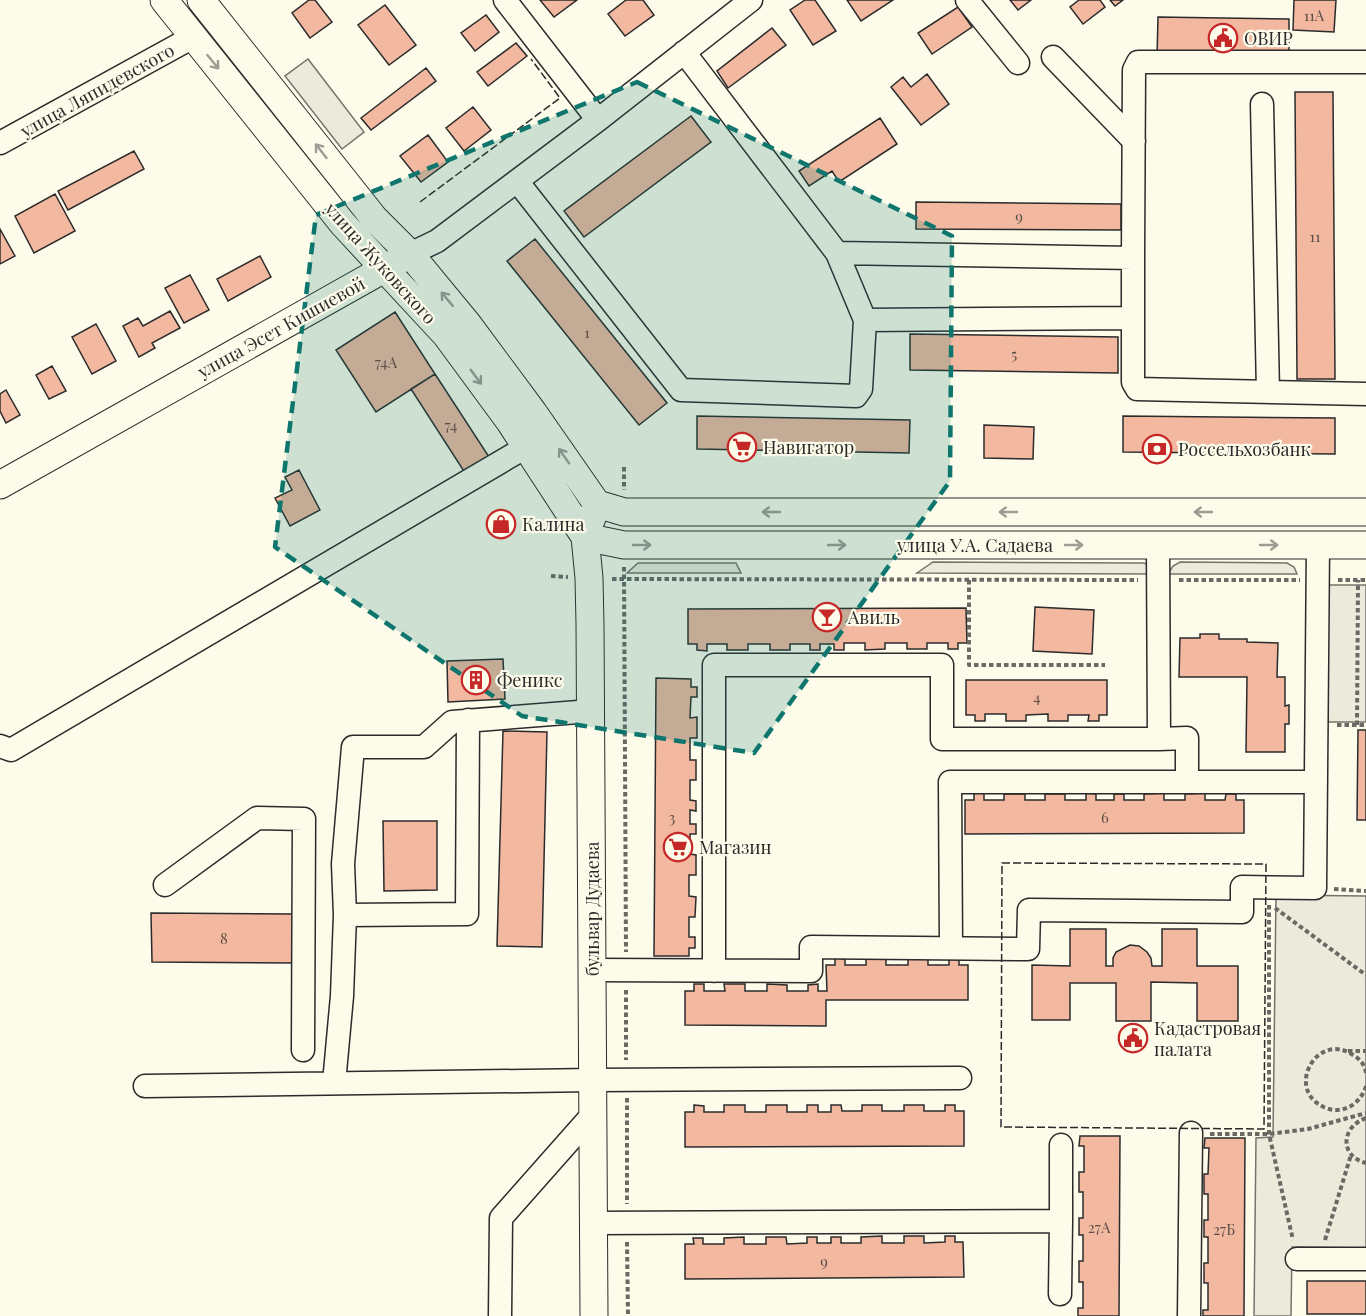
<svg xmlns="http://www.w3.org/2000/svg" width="1366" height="1316" viewBox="0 0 1366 1316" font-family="'Playfair Display',serif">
	<rect width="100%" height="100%" fill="#fdfbea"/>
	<path fill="#ecebdb" stroke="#74746e" stroke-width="1.5" d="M933 562 1144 563 1150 567 1153 574 917 573Z
		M1180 562 1287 563 1294 567 1297 574H1168L1173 566Z
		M638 563H736L741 573H627Z
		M1327 585H1366V722H1327Z
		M1276 895 1366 896V1248L1292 1247 1291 1316H1254L1256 1138 1273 1137Z"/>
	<path fill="#eceadb" stroke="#74746e" stroke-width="1.5" d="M308 59 364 132 342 149 285 76Z"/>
	<path fill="#f2b8a0" stroke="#2b2b2b" stroke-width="1.5" d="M309 0H315L332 22 310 38 292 13Z
		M540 0H577L554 17Z
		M626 0H643L654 15 625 36 608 14Z
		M805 0H815L836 31 813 45 790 10Z
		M847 0H893L861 21Z
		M1010 0H1031L1018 10Z
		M1079 0H1100L1105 7 1083 24 1070 7Z
		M1110 0H1123L1115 6Z
		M1294 0H1336L1334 32 1293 30Z
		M385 5 416 45 389 65 358 25Z
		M958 7 972 27 932 54 918 33Z
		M486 15 499 32 475 51 461 33Z
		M1158 17 1289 19V58L1157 57Z
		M772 28 786 45 728 88 717 71Z
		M516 43 527 56 488 86 477 72Z
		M426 68 436 81 371 130 361 118Z
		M927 74 949 104 921 125 891 87 903 77 911 87Z
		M1295 92H1333L1335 379H1297Z
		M473 107 491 130 464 151 446 128Z
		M691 116 711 142 584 237 564 211Z
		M880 118 897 144 839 182 832 171 809 186 799 171Z
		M428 135 448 162 421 182 400 156Z
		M134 151 144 169 68 210 58 191Z
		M55 194 75 231 34 253 15 216Z
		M916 202 1121 204V230L916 229Z
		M0 229 15 256 0 264Z
		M535 239 667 403 639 425 507 261Z
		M260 256 271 277 228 301 217 279Z
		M190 275 209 310 184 323 165 288Z
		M170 311 180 328 152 343 155 348 139 357 123 326 138 318 143 326Z
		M395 312 435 374 376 412 336 350Z
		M96 324 116 361 92 374 72 337Z
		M910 334 1118 337V373L910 370Z
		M52 366 66 391 49 399 36 375Z
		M435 374 491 460 467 476 411 389Z
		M6 390 20 415 6 423 0 411V394Z
		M697 416 910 420 909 453 697 449Z
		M1123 416 1335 418V454L1123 452Z
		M984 425 1034 427 1033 459 984 458Z
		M299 470 320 510 290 526 275 498 292 490 285 477Z
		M1035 607 1094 610 1092 654 1033 651Z
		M966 608 967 643H958V649H948V643H927V649H907V643H885V649L865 650V643H844V650H834V644H820V650H810V644H790V650H770V644H748V650H727V644H707V651L697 650V644H688V609Z
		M1200 634H1219V639H1247V642L1278 643 1277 677H1285V706L1289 705V724H1285V752H1246L1247 677H1179L1180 638H1200Z
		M503 659 505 699 448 702 447 661Z
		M656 678 691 679V687H697V697H691L690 718 697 717V738H690V760H696V780H690V800L696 801V811L690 810V824H696V834H690V854L696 855V875H689V896L696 897 695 917H689V937H695V948H689V956H654Z
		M966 680H1107V715H1099V721H1088L1089 715H1068V721H1048V714L1026 715V721H1006V714H985V721H975V715H966Z
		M1358 730H1366V820H1357Z
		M503 731 547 732 542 947 497 946Z
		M974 793H984V800H1004V794H1025V800H1045V794H1065V800H1086V793L1096 794V800H1114V794H1124V800H1144V794L1164 793V800H1185V794L1205 793V800H1225L1226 794H1236V800H1244V833L965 834V800H974Z
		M383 821H437V890L384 891Z
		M151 913 296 914 295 963 152 962Z
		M1070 929H1106V966H1113V958L1116 952 1130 945 1139 946 1147 952 1151 958 1152 966H1162V929H1197V966H1238V1021H1197V983L1151 982V1021H1116V983H1070V1020H1032V965L1070 966Z
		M835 958 845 959V965H866V959H886V965H908V959H928V965H949V959H959V965H968V1000H826V1026L685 1025V991H694V984H704V991H725L724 984H745V991H767V984L787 985V991H808V985L818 984V991H827L826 965H835Z
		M694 1105 704 1106V1112H724V1105H745V1112H766V1105H787V1112H807V1105H818V1112H831V1105H841L842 1111H862V1105H882V1111H904V1105H924V1111H945V1105H955V1111H964V1146L685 1147V1112H694Z
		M1080 1136H1120L1119 1316H1078V1308H1083V1282H1079V1261H1083V1235H1079V1218H1083V1192H1079V1172H1084V1146H1079Z
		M1205 1138H1245L1244 1316H1203V1310H1208V1283H1204V1263H1208V1237H1204V1220H1208V1194H1204V1174H1208L1209 1148H1204Z
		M882 1236V1243H904V1236H924V1243L945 1242V1236H955V1242H963L964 1277 685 1279V1244H694L693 1238H703V1244H724V1238L744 1237V1244H766V1237H786L787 1244 807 1243V1237H817V1243H831V1237H841V1243H861V1237Z
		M1307 1281H1366V1314H1307Z"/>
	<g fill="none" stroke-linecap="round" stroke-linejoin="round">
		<g stroke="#2b2b2b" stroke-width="25">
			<path id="minor" d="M505 0 598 120
				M967 0 1018 63
				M1053 57 1134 141
				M1262 104 1268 392
				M0 143 193 37
				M517 181 681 390 856 396 861 389 865 320 837 253 684 52
				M837 253 1133 258 1134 70 1138 62H1366
				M410 254 437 241 598 120 751 0
				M1133 258V382L1137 389 1366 394
				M865 320 1133 318
				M1158 546 1159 739 1187 738V782
				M0 746 11 750 526 447
				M165 885 257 818 304 819 303 1050
				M345 915 467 914 468 720
				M951 948 950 782H1316
				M592 970 811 971V947L1028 949 1029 910 1242 912V887L1315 888 1318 545
				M714 971V665H942V739H1159
				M334 1083 342 996 345 915 343 864 353 747H424L452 722 591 711
				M145 1086 593 1080 960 1078
				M593 1223 1061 1221V1145
				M1297 1259H1366
				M1060 1294 1061 1221
				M500 1316 501 1218 593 1114
				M1189 1316 1191 1133"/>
		</g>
		<g stroke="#2b2b2b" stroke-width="29">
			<path id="major" d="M164 0 343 224 446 335 510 422 585 537 624 545H1366
				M201 0 374 218 410 254 467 323 533 412 597 504
				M0 485 398 261
				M597 504 624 512H1366
				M594 1316 590 624 589 578 585 537 597 504"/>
		</g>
		<path stroke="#6a6964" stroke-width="4" stroke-dasharray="4.5 3" stroke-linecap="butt" d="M624 467V490
			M624 567 626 952
			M551 576 568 577
			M612 579 1138 580
			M969 580V665H1105
			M1179 580H1300
			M1338 580H1366
			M1337 725H1366
			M1357 725 1358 580
			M1334 889 1366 891
			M1269 905V1134L1293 1240
			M1275 908 1366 975
			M626 990V1060
			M1348 1051H1366
			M1366 1073C1365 1065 1360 1059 1353 1055 1317 1030 1283 1091 1326 1108 1344 1115 1361 1103 1366 1086
			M627 1098V1204
			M1366 1118C1341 1127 1339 1156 1366 1163
			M1210 1134H1269L1308 1129 1366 1113
			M1325 1240 1351 1155
			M627 1242 628 1316"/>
		<use href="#minor" stroke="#fdfbea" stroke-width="22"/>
		<use href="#major" stroke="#fdfbea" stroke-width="27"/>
		<path stroke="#2b2b2b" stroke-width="1.5" stroke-dasharray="8 3" stroke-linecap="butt" d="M420 202 560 98 531 59
			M1002 863 1266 864 1264 1129 1001 1127Z"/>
	</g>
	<defs><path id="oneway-shaft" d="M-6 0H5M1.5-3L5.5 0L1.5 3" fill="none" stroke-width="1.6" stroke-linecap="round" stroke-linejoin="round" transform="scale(1.5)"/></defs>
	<g stroke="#9e9d94">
		<use href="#oneway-shaft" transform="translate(213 62) rotate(51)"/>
		<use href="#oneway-shaft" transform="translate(321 151) rotate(-128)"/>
		<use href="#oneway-shaft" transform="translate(447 299) rotate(-130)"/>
		<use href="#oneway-shaft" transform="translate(476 377) rotate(54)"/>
		<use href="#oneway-shaft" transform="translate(564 456) rotate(-125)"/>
		<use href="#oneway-shaft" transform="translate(771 512) rotate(-180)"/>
		<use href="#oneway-shaft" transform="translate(1008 512) rotate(-180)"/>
		<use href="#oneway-shaft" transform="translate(1203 512) rotate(-180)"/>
		<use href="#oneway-shaft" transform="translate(642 545)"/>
		<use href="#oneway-shaft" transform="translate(837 545)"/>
		<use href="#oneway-shaft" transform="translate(1074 545)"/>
		<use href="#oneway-shaft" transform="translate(1269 545)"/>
	</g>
	<path fill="#0f766e" fill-opacity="0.2" stroke="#0f766e" stroke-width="4.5" stroke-dasharray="12 8" stroke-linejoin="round" d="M637 82 952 236 950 481 754 753 522 716 275 547 316 215Z"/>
	<defs>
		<g id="civic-ring" transform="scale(1.5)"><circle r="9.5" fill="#fdfbea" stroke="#c62828" stroke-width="1.5"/><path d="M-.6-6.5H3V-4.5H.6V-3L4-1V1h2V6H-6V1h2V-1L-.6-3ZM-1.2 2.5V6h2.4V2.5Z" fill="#c62828"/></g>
		<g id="supermarket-ring" transform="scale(1.5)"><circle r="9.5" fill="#fdfbea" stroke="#c62828" stroke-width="1.5"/><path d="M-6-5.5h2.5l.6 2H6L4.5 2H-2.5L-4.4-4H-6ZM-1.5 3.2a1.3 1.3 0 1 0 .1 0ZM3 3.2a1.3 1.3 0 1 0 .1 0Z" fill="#c62828"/></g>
		<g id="bank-ring" transform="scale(1.5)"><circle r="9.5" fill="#fdfbea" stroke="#c62828" stroke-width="1.5"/><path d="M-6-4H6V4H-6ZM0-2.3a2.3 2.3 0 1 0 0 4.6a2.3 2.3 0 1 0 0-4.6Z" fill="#c62828"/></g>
		<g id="shop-ring" transform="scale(1.5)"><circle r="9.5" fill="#fdfbea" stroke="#c62828" stroke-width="1.5"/><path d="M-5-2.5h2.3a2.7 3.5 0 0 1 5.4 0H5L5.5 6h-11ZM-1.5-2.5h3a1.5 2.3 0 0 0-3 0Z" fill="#c62828"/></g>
		<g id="bar-ring" transform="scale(1.5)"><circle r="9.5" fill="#fdfbea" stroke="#c62828" stroke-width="1.5"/><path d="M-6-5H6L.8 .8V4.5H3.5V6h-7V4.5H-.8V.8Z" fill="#c62828"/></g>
		<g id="building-ring" transform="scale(1.5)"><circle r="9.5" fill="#fdfbea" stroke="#c62828" stroke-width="1.5"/><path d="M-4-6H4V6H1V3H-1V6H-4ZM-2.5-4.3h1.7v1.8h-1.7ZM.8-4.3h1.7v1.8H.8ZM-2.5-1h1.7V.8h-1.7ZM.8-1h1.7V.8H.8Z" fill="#c62828"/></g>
	</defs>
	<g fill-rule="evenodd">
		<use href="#civic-ring" x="1223" y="38"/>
		<use href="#supermarket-ring" x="742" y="447"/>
		<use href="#bank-ring" x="1157" y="449"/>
		<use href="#shop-ring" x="501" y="524"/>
		<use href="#bar-ring" x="827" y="617"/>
		<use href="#building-ring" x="476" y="680"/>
		<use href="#supermarket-ring" x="678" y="847"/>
		<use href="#civic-ring" x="1133" y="1038"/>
	</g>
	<g text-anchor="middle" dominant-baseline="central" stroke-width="4.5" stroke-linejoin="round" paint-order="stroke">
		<g font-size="15" fill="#5d4e48">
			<text x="1314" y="15">11А</text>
			<text x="1019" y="216">9</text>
			<text x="1315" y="236">11</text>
			<text x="587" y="332">1</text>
			<text x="1014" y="354">5</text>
			<text x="386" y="362">74А</text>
			<text x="451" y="425">74</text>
			<text x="1037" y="697">4</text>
			<text x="672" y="817">3</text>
			<text x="1105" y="817">6</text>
			<text x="224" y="938">8</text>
			<text x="1099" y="1227">27А</text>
			<text x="1224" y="1229">27Б</text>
			<text x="824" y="1261">9</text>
		</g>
		<g font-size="18" fill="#2b2b2b" stroke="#fdfbea" text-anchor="start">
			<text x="1244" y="38">ОВИР</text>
			<text x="763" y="447">Навигатор</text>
			<text x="1178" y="449">Россельхозбанк</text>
			<text x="522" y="524">Калина</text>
			<text x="848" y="617">Авиль</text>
			<text x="497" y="680">Феникс</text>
			<text x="699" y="847">Магазин</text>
			<text x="1154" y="1028">Кадастровая<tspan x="1154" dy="21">палата</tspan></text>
		</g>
		<g font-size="18" fill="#2b2b2b" stroke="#fdfbea">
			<text transform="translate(97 90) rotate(-29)">улица Ляпидевского</text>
			<text transform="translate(381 263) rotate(48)">улица Жуковского</text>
			<text transform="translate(281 327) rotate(-29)">улица Эсет Кишиевой</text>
			<text x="975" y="545">улица У.А. Садаева</text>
			<text transform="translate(592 909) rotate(-90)">бульвар Дудаева</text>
		</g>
	</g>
</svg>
